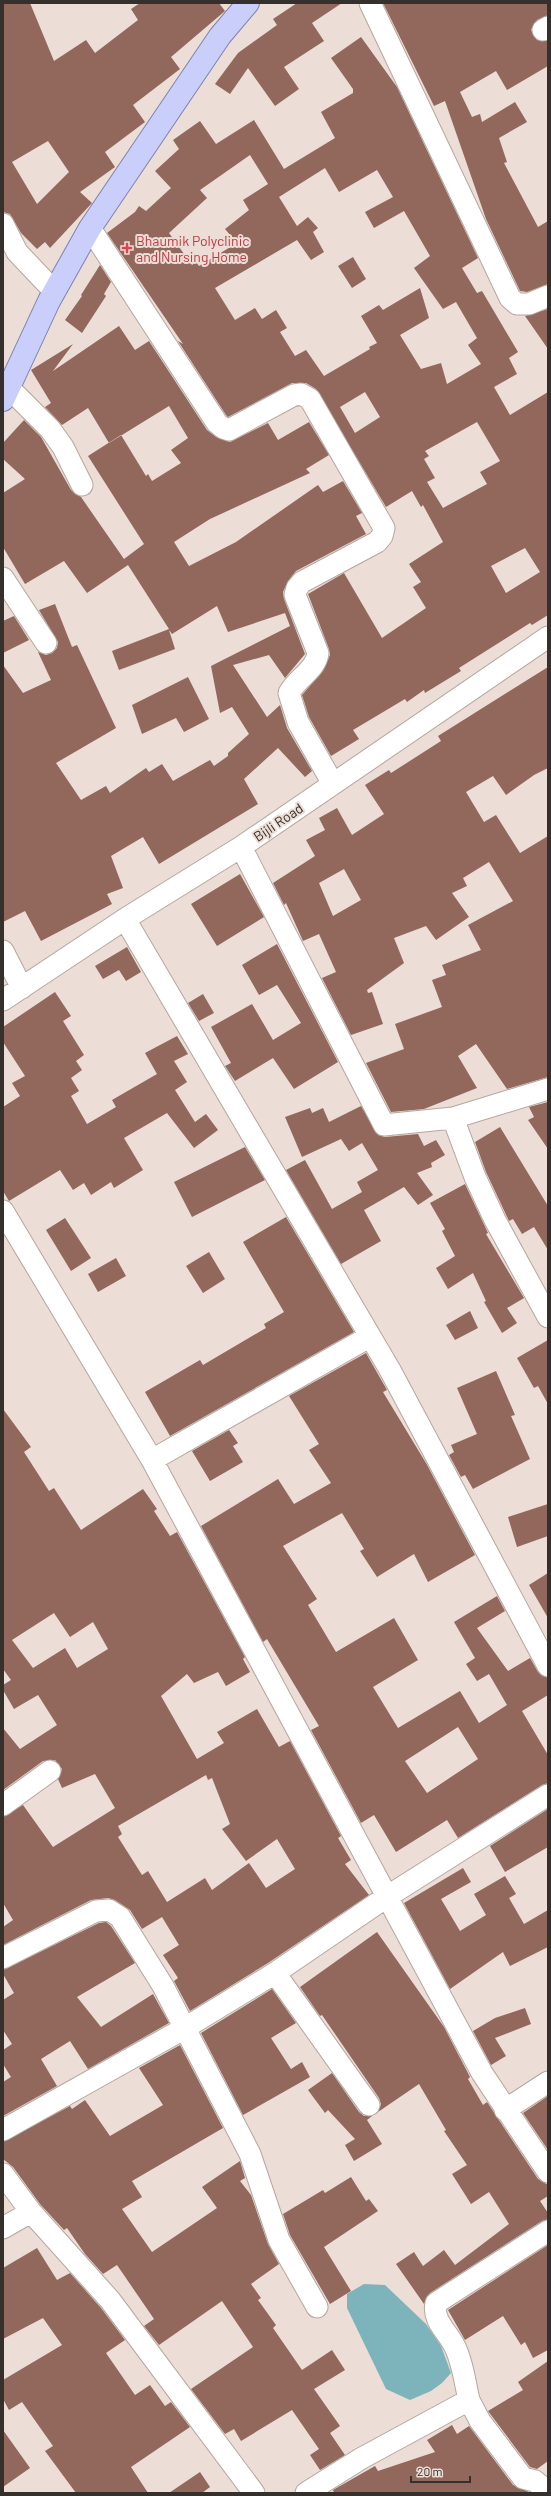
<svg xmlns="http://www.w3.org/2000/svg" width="551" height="2496" viewBox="0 0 551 2496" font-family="Barlow,sans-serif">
	<rect width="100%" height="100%" fill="#ecddd6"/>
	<path fill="#7db4bb" d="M364 2284 385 2285 426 2324 441 2346 451 2373 442 2383 431 2391 410 2400 386 2389 347 2308V2294Z"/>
	<path fill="#92675c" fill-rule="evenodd" d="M3 3H30L54 61 86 40 95 53 138 20 131 9 140 3H219L225 11 171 57 180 69 133 105 145 122 105 152 115 167 80 192 92 203 50 248 45 242 37 249 21 233 10 214 3 212ZM48 141 69 172 37 204 12 162Z
		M297 3H342L312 23 324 41 284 67 299 89 275 106 248 68 230 94 215 84 238 53 277 25 273 19Z
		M383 3H548V15L537 20 531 30 537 40 548 41V66L507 90 496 71 460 92 472 117 480 114 482 122 515 102 527 122 499 138 507 162 504 163 538 227 548 221V284L527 292 520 291 486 219 445 101 434 106Z
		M361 37 397 87 478 258 462 268 477 293 482 291 518 352 509 358 517 374 494 387 510 415 548 392V615L532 625 530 623 459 668 461 671 425 693 424 690 407 702 405 699 353 730 359 739 331 756 309 717 302 695 323 671 330 655 329 649 308 594 344 573 382 638 426 608 413 587 421 582 409 564 443 542 423 505 421 507 412 491 386 507 316 389 306 383H292L228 417 226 415 178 341 183 344 107 233 135 212 139 206 146 211 171 188 155 171 179 149 173 140 200 121 216 144 254 120 284 169 335 138 321 112 353 93V89L331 58ZM250 155 268 184 243 200 249 210 225 229 237 243 199 266 196 262 192 265 169 233 207 198 200 190ZM325 168 339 192 377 170 393 197 365 212 374 228 404 211 430 256 414 268 443 309 456 302 477 338 468 345 481 364 447 384 441 363 421 369 400 335 429 318 420 288 383 310 379 305 361 316 377 343 369 347 370 349 324 376 306 350 295 356 280 332 287 328 276 310 262 319 255 308 235 320 215 288 297 240 311 260 324 252 313 232 318 228 308 217 297 226 279 197ZM365 392 380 417 355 433 340 407ZM477 422 500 461 480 472 487 484 443 508 427 482 435 478 424 459 429 456 425 451ZM525 548 540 572 506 593 491 566Z
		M353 257 366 279 352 288 338 266Z
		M100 265 111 282 104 294 106 296 82 333 65 320 82 296 81 295Z
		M548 309V349L525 316Z
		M119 326 135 350 149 341 207 430 216 437 230 442 268 423 278 440 309 422 329 455 306 469 310 473 210 519 174 542 189 566 236 542 318 485 323 492 343 481 362 513 356 516 366 534 296 571 288 581 283 592 284 599 305 654 285 678 269 655 233 665 267 717 280 705 287 728 312 771 305 777 278 748 244 779 258 804 159 864 143 837 111 856 123 888 107 894 112 904 41 941 25 911 3 922V665L23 693 51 680 38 652 46 655 52 653 57 648 58 642 39 610 55 604 72 647 77 645 116 728 56 763 81 800 106 786 110 793 146 768 149 772 162 764 173 781 210 760 214 766 228 756V753L249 734 232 707 220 713 211 666 290 626 285 613 228 632 217 606 172 634 169 630 175 649 119 670 112 651 169 629 128 565 87 593 64 561 25 584 3 547V493L25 479 3 459V443L24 420 41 437 71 490 81 497 124 559 144 544 88 456 121 435 146 476 148 474 152 481 181 463 171 450 188 438 169 406 109 443 88 408 62 425 45 407 51 403 31 370 73 344 53 371Z
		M14 616 29 640 3 653V621Z
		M548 667V768L534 775 506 795 493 776 466 792 484 822 496 815 520 853 548 836V1077L507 1089 476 1044 458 1056 477 1088 424 1109 391 1112 366 1063 404 1049 395 1024 442 1007 432 980 446 975 442 965 481 950 468 925 513 901 489 862 463 878 467 886 452 893 469 917 436 940 426 926 394 938 404 963 367 990 368 993 372 992 383 1024 351 1035 322 978 336 972 319 934 303 941 286 903 284 905 273 883 315 856 306 840 325 830 319 818 337 808 352 835 384 814 365 785 389 770 391 773 441 741 438 736ZM344 869 361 900 333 916 319 883Z
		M188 677 209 719 184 732 176 718 142 734 132 705Z
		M240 874 264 917 217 946 191 904Z
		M277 944 338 1062 294 1089 273 1058 235 1081 225 1066 231 1063 211 1027 252 1004 273 1040 301 1023 277 985 259 995 242 965Z
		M127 947 141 972 126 981 119 970 103 979 95 966Z
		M55 992 71 1016 63 1021 84 1055 76 1061 82 1070 71 1078 79 1091 71 1096 87 1124 116 1107 112 1100 157 1074 145 1053 177 1036 188 1054 174 1061 187 1082 175 1090 195 1122 206 1114 218 1130 194 1148 167 1113 124 1138 143 1170 114 1188 111 1182 91 1195 84 1183 73 1190 60 1170 9 1201 3 1191V1107L20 1096 12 1083 25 1076 3 1042V1027Z
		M203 994 214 1013 199 1021 188 1003Z
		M548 1102V1149L528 1120 534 1117 529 1107Z
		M361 1106 378 1135 385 1137 418 1134 424 1146 436 1140 445 1155 431 1163 432 1167 417 1173 433 1195 418 1205 404 1187 364 1210 381 1241 341 1264 286 1170 305 1160 332 1209 362 1192 357 1182 378 1170 362 1143 349 1151 341 1139 302 1157 285 1117 310 1108 312 1113 323 1108 329 1122Z
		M500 1127 548 1206V1250L534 1227 522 1234 513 1219 509 1221 486 1172 475 1142Z
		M245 1147 265 1180 192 1217 174 1182Z
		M465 1184 488 1233 486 1234 524 1298 507 1308 517 1323 502 1333 484 1302 486 1301 473 1273 448 1289 436 1268 455 1256 442 1231 445 1229 430 1203Z
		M286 1217 354 1332 170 1436 145 1392 200 1360 203 1365 266 1328 264 1324 284 1312 243 1242Z
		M65 1218 91 1258 71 1271 46 1230Z
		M209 1252 225 1279 203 1293 186 1266Z
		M116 1258 126 1276 98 1292 88 1274Z
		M470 1311 478 1328 455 1340 446 1325Z
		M548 1340V1404L538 1386 534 1388 517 1358Z
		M366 1353 387 1390 383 1392 426 1463 475 1555 428 1582 414 1554 377 1577 360 1551 364 1549 342 1513 283 1546 317 1599 308 1605 336 1652 394 1618 418 1660 373 1687 398 1728 460 1691 479 1723 507 1705 489 1674 477 1681 466 1664 475 1658 454 1622 497 1596 505 1611 477 1628 508 1671 530 1658 538 1672 548 1678V1695L522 1711 548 1755V1783L542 1785 458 1838 447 1820 396 1852 374 1815 361 1823 311 1730 319 1726 267 1639 263 1642 201 1526 278 1479 294 1504 331 1483 309 1450 319 1444 289 1396ZM458 1727 478 1759 427 1793 405 1761Z
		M496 1371 515 1415 511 1416 530 1459 473 1489 465 1475 461 1477 449 1455 454 1452 451 1445 477 1434 457 1388Z
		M3 1409 31 1447 24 1452 49 1491 54 1488 81 1530 143 1489 157 1509 154 1511 170 1536 177 1532 245 1657 243 1659 250 1672 226 1686 218 1672 194 1683 187 1674 161 1696 197 1759 224 1743 217 1732 257 1709 279 1747 290 1741 341 1836 338 1838 351 1860 345 1864 369 1895 268 1963 190 2011 174 1981 178 1978 163 1955 179 1945 162 1917 142 1929 130 1910 115 1900 108 1898 91 1900 3 1945V1927L13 1920 3 1903V1817L23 1805 53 1847 115 1808 95 1774 62 1788 58 1779 62 1769 55 1760 43 1761 3 1790V1728L20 1749 57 1725 38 1695 14 1709 3 1690V1685L11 1680 3 1669ZM54 1613 70 1637 93 1622 108 1649 77 1668 65 1648 33 1668 12 1640ZM206 1775 208 1780 212 1778 230 1824 222 1829 246 1861 277 1839 295 1869 266 1888 249 1863 212 1890 205 1878 167 1902 148 1871 142 1875 118 1837 122 1834 118 1826Z
		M229 1430 238 1443 233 1446 243 1462 210 1481 192 1451Z
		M548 1504V1536L517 1547 508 1517Z
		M548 1573V1618L529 1585Z
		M548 1809V1847L505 1872 490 1846Z
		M463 1868 471 1882 441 1899 460 1931 486 1915 474 1894 505 1876 516 1894 509 1898 524 1924 548 1910V1947L510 1966 503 1952 450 1989 404 1903Z
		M106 1922 111 1926 135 1963 77 1997 101 2027 153 1994 169 2023 88 2069 70 2041 41 2059 57 2086 3 2116V2082L11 2077 3 2064V2050L12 2044 3 2030V2000L14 1993 3 1974V1970L99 1923Z
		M377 1932 444 2027 470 2077 468 2079 483 2105 487 2102 538 2179 548 2185V2196L540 2201 548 2213V2219L542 2221 430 2293 424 2304 396 2264 414 2252 423 2266 444 2250 455 2265 509 2224 489 2192 471 2204 452 2174 467 2165 444 2131 446 2130 419 2084 378 2112 381 2104 379 2098 322 2015 320 2016 300 1987Z
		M272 1989 296 2023 271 2038 291 2069 302 2062 310 2077 243 2115 201 2033Z
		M525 2008 531 2024 495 2038 506 2056 491 2065 473 2031 495 2018Z
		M180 2045 223 2128 132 2181 142 2197 122 2209 152 2252 217 2208 202 2187 240 2161 245 2178 240 2181 251 2195 268 2244 279 2264 251 2284 261 2298 258 2300 276 2325 273 2328 302 2370 332 2350 345 2370 314 2389 340 2426 330 2433 345 2455 320 2470 310 2455 319 2449 292 2410 241 2441 234 2429 225 2434 191 2389 253 2347 222 2301 159 2345 144 2326 154 2319 117 2265 103 2274 85 2254 67 2228 64 2230 40 2204 13 2167 3 2159V2142L70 2106 72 2109 85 2100 110 2136 163 2105 139 2068Z
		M332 2073 359 2112 364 2116H372L367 2120 382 2144 354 2161 345 2145 355 2139 328 2110 325 2113 308 2090Z
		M548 2096V2150L523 2113Z
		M351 2177 366 2201 369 2199 378 2211 324 2247 351 2291 330 2304 290 2235 283 2214 323 2190 325 2193Z
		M548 2245V2350L533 2358 525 2342 521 2345 503 2316 465 2340 448 2310Z
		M37 2248 57 2280 70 2273 101 2308 125 2340 106 2353 135 2395 150 2385 165 2406 171 2402 190 2427 131 2467 148 2493H76L45 2451 53 2446 22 2402 9 2410 3 2399V2380L62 2345 43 2318 3 2339V2268Z
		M548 2361V2461L537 2469 530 2467 488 2411 523 2390 518 2382Z
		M452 2425 457 2434 469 2426 513 2485 531 2493H334L333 2490 375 2466 378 2471 435 2452 427 2440Z
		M3 2430 30 2468 3 2487Z
		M200 2472 210 2487 202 2493H169Z"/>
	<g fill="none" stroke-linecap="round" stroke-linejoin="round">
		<g stroke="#b5a69f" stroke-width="23">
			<path id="minor" d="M370 3 510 298 517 304H529L548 296
				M543 30 548 27
				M3 224 17 252 54 291
				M90 228 217 423 223 428 229 430 294 395 301 394 310 399 384 528 382 536 377 542 302 582 297 588 295 595 318 653C316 670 297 678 289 693L298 722 333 784
				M9 388 50 429 63 447 82 485
				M3 578 46 643
				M241 847 384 1125 453 1118
				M125 919 390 1370 548 1666
				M3 951 22 988
				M3 1000 125 919 241 847 548 637
				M548 1089 453 1118 475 1177 495 1220 548 1317
				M3 1211 152 1460 482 2073 548 2172
				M152 1460 369 1337
				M3 1805 50 1771
				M3 1958 96 1911 109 1910 120 1917 163 1986 250 2154 279 2240 317 2307
				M275 1973 369 2105
				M505 2110 548 2082
				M3 2130 185 2028 275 1973 385 1898 548 1795
				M3 2174 31 2212 110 2300 254 2493
				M3 2228 31 2212
				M469 2400C465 2383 463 2363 455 2347 448 2332 432 2321 436 2303L548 2231
				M306 2493 362 2458 469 2400 480 2421 523 2478 535 2481 548 2492"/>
		</g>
		<g stroke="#7e81b0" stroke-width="24">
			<path id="major" d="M3 400 49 301 90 228 220 36 248 3"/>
		</g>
		<use href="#minor" stroke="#fff" stroke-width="21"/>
		<use href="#major" stroke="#c9cefa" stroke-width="22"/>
	</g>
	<path fill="#e0444e" stroke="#ecddd6" stroke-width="1.5" d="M125 242h4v4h4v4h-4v4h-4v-4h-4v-4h4z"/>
	<g text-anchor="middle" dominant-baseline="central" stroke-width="4" stroke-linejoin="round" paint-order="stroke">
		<g font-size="14" fill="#be3a42" stroke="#ecddd6" text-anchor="start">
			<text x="136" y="240">Bhaumik Polyclinic<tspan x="136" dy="16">and Nursing Home</tspan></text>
		</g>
		<g font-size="14" fill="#36302d" stroke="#ecddd6">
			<text transform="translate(278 822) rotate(-34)">Bijli Road</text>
		</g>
	</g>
	<rect width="551" height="2496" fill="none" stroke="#36302d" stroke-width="8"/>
	<path d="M411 2476v6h59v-6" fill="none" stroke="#36302d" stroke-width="2"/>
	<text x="417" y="2476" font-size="12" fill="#36302d" stroke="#ecddd6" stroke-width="3" paint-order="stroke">20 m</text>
</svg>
